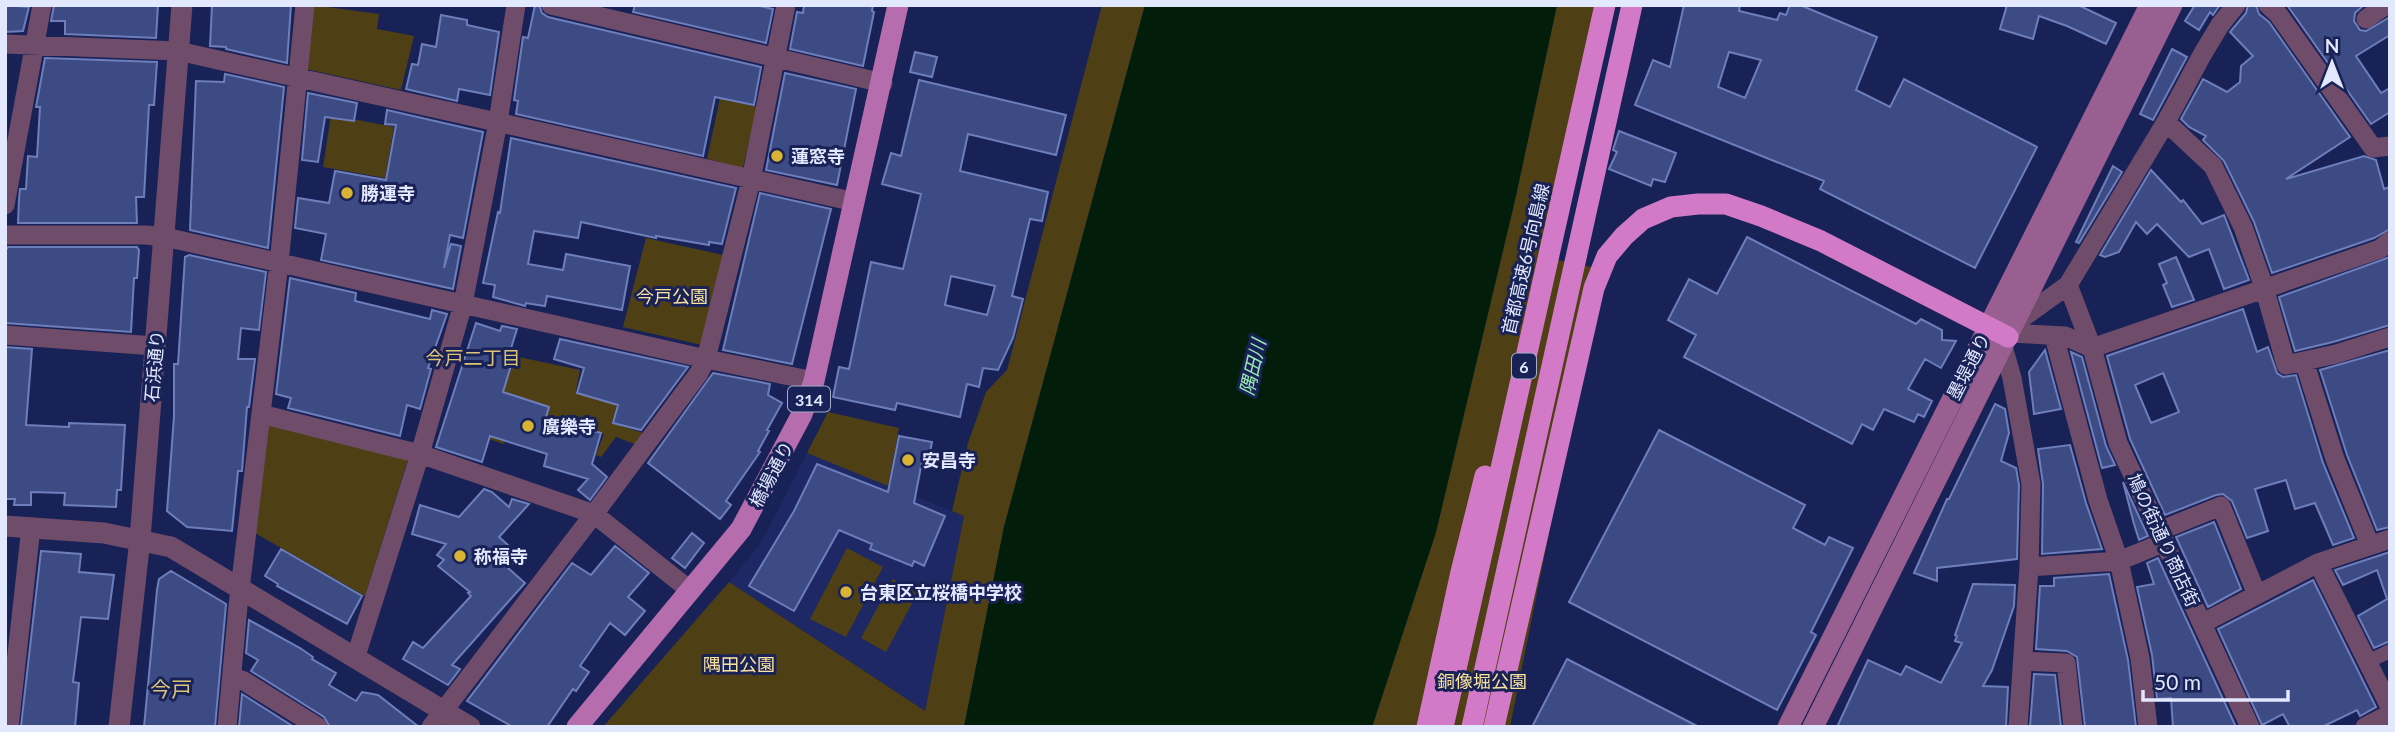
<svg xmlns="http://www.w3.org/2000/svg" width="2395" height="732" viewBox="0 0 2395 732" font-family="Lato,'Noto Sans JP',sans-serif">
	<rect width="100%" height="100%" fill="#192257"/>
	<path fill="#1e2864" d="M807 453 964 516 925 711 729 582 761 543Z"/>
	<path fill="#4e4014" d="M313 5H327V7L379 14 377 29 414 36 401 90 306 69Z
		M1102 5H1145L1004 527 964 727H603L729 582 925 711 964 516 952 511 968 443 986 392 1007 370Z
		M1557 5H1615L1557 260 1602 269 1510 727H1372L1436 532 1515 200Z
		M720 98 757 107 743 168 707 159Z
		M331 115 394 127 385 178 323 167Z
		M646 238 723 255 702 345 623 327Z
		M514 356 580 370 576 391 618 400 612 423 643 433 635 444 616 437 601 457 596 455 604 434 516 408 504 444 465 431 497 413Z
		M828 412 899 428 888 486 807 453Z
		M268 425 408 459 365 596 255 533Z
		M847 548 883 567 846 637 810 619Z
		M893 579 918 592 886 652 861 638Z"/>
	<path fill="#021e0b" d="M1145 5H1557L1515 200 1436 532 1372 727H964L1004 527Z"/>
	<path fill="#3d4b84" stroke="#6d7ebb" stroke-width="2" fill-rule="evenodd" d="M5 5 29 7 23 31 5 32Z
		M54 5H158L156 38 65 34V21H51Z
		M212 5H291L287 63 226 49V47L210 46Z
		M535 5H539L542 13 548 17 761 67 754 105 715 97 703 156 516 114 518 101 514 100 523 37 528 38Z
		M635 5H755L773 9 766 43 633 12Z
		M804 5H873L872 11 874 12 863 66 790 49 797 12 803 13Z
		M1684 5H1740L1739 11 1777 20 1780 13 1786 15 1790 5H1800L1877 37 1856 90 1890 107 1904 79 2037 147 1975 268 1820 189 1824 181 1635 105 1653 60 1670 67ZM1729 52 1761 60 1745 98 1718 87Z
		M2007 5H2078L2116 23 2106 44 2067 26 2039 16 2033 39 2000 29Z
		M2195 5H2220L2213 15 2210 12 2199 30 2185 21Z
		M2248 5H2256L2259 14 2269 22 2350 137 2286 179 2364 156 2376 160 2384 189 2390 187V229L2374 238 2272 273 2254 222 2224 161 2203 140 2206 136 2189 127 2181 119 2203 79 2227 92 2240 82 2241 66 2253 56 2230 32 2246 13Z
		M2287 5H2364L2355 13 2354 21 2360 30 2366 31 2390 17V35L2356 56 2381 93 2390 88V112L2371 124Z
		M441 15 467 20V25L499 32 490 95 459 89 457 101 406 89 412 64 418 65 422 44 436 47Z
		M2172 49 2187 57 2153 120 2140 114Z
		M915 52 937 57 932 77 910 72Z
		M45 58 157 62 154 105H149L144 197H136L137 223H18L19 199 20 189H26L28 156 37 157 40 107H36Z
		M785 73 856 89 837 185 766 170Z
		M225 74 284 87 268 248 190 230 196 81 224 82Z
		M919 80 1066 115 1056 155 968 134 960 171 1048 192 1042 221 1030 219 1012 296 1023 299 1013 338 998 370 983 368 979 387 967 384 960 417 897 403 895 410 833 397 839 367 849 369 871 262 903 269 921 194 882 184 891 153 901 156ZM951 276 995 286 987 315 945 305Z
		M308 93 357 103 354 121 325 117 318 162 302 160Z
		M387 110 483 132 463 238 450 235 444 268 451 244 461 246 453 289 321 260 326 234 295 228 298 198 329 203 335 171 386 180 396 125 385 124Z
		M1619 131 1676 153 1665 182 1653 179 1651 186 1609 169 1617 152 1613 150Z
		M511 138 736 188 722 244 709 242V245L656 236V238L581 222 578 238 534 231 528 264 563 270 566 254 630 266 622 310 547 296 545 306 526 303 525 306 493 297 495 285 483 283 498 212 500 213Z
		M2113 166 2122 172 2079 243 2076 242Z
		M2151 170 2181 202 2183 200 2202 224 2224 215 2249 280 2224 289 2209 249 2189 257 2157 224 2147 234 2136 222 2119 252 2105 257 2100 255Z
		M760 193 831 209 792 364 723 350Z
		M1747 237 1916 324 1921 319 1942 330V340L1956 341 1941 368 1925 359 1908 389 1932 401 1924 417 1918 414 1914 422 1884 409 1873 430 1862 424 1852 444 1684 357 1696 335 1668 320 1689 279 1717 294Z
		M8 247H137L139 250 137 278H134L131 332 5 323 6 250Z
		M189 255 266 272 259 330 241 328 238 359H255L249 407H247L242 471H238L232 531 187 527 167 511 174 416V364H178L185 257Z
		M2176 257 2194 300 2172 307 2163 285 2167 283 2159 264Z
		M2390 257V325L2333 342 2295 351 2279 297Z
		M290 278 356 293 355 301 430 319 432 310 447 314 428 368 431 369 420 409 407 405 400 436 288 408 291 398 276 394Z
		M2243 309 2257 352 2268 347 2277 373 2283 377 2296 375 2323 463 2354 538 2333 545 2315 503 2295 509 2286 480 2255 489 2268 531 2247 538 2232 501 2223 494 2216 495 2165 515 2130 439 2107 356ZM2163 373 2179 412 2151 423 2135 385Z
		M476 323 500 331 502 326 517 329 508 358 513 359 503 392 549 407 546 417 601 433 592 464 607 477 590 500 578 490 588 479 544 466 547 454 490 436 482 462 436 447Z
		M560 339 688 367 641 430 613 423 618 405 577 393 584 368 554 359Z
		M5 347 32 349 26 425 69 427V423L125 425 121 490H117L116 507 64 505 65 493 31 492V505H14L15 499H5Z
		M2045 350 2061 409 2034 414 2029 372Z
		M2390 350V527L2377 530 2347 455 2320 370Z
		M2071 352 2082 357 2106 446 2115 465 2102 468Z
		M713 373 770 384 768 395 782 403 767 430 769 431 758 451 760 452 726 501 731 505 720 519 648 463Z
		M1995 404 2005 409 2009 433 2001 461 2016 468 2019 485 2017 559 1937 568V581L1914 573 1947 499H1949Z
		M1659 430 1805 505 1793 528 1825 545 1829 537 1853 548 1811 632 1816 635 1777 710 1569 602Z
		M899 436 932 442 929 457 923 456 914 503 945 516 924 566 914 561 912 566 870 549 872 544 839 530 794 611 749 586 794 511 817 464 888 492Z
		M2070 445 2086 503 2102 549 2042 554 2043 484 2038 449Z
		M2123 482 2148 536 2139 540 2134 524Z
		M484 489 492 492 509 507 512 499 529 504 499 537 519 555 508 568 525 583 452 665 460 669 448 685 403 659 413 642 423 648 471 596 468 593 470 592 438 566 444 560 437 555 446 544 412 534 420 505 459 517Z
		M2214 522 2241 589 2208 607 2176 537Z
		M692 533 704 543 685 568 672 558Z
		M615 546 649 573 628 597 645 611 625 635 610 623 580 666 589 672 576 691 573 689 547 727H513L467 701 572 563 591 575Z
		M281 549 362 596 347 624 277 586 278 584 265 576Z
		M41 551 81 554 79 572 114 575 108 619 81 617 73 682 79 683 75 727 21 726Z
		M2390 552V641L2374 648 2358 616 2387 599 2377 570 2343 585 2335 570Z
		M2158 558 2236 727H2173L2171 698 2157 699 2152 655 2137 587 2154 584 2147 563Z
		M171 571 226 604 215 727H144L157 590 159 579Z
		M2109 574 2128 660 2136 727H2085L2077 657 2067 651 2036 649 2040 586H2054V578Z
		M2313 580 2376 707 2360 716 2357 710 2322 727H2290L2283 714 2262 725 2218 629Z
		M1973 584 2015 585 2014 606 1992 670 1983 686 2008 687 2006 727H1837L1868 660 1901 675 1906 666 1941 683 1962 643 1955 641 1957 636 1955 635Z
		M249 620 300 648 313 657 312 659 336 673 329 685 356 701 362 692 378 695 419 727H330L324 717 251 671 258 660 246 653Z
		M1567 659 1699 727H1532Z
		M2034 674 2055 675 2061 727H2030Z
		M242 694 294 727H239Z"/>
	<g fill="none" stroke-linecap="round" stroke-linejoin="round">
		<path stroke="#704c6b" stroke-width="14" d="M2367 662 2390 651"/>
		<path stroke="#704c6b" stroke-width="19" d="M551 5 883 83
			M2268 5 2278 14 2373 148 2390 146
			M2366 19 2386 5
			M5 44 178 51 855 202
			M2166 122 2213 166 2243 227 2264 287 2286 365 2336 354 2390 337
			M5 205 42 5
			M5 235H146L165 237 706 359 814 381
			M2068 285 2092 348 2118 443 2250 727
			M2014 324 2068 285 2166 122 2202 55 2220 25 2236 5
			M2010 333 2065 336 2092 348 2380 249 2390 241
			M5 335 155 346
			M2054 336 2098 500 2119 561 2140 658 2148 727
			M2003 347 2012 378 2031 484 2029 567 2018 727
			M2304 361 2335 459 2370 545
			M261 414 420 454 594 514 691 591
			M2159 531 2221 506 2257 595
			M2318 563 2390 707
			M2029 567 2119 561 2165 542
			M2203 623 2318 563 2390 539
			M356 656 420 454 463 304 498 122 516 5
			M2023 661 2066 663 2073 727
			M233 677 244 681 318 727
			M9 727 31 527
			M227 727 238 606 279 263 305 5
			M431 727 594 514 699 373 706 359 751 180 786 5
			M2365 727 2390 714"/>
		<path stroke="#704c6b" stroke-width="21" d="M5 526 104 533 171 547 470 727
			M119 727 140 539 182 5"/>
		<path stroke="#985f90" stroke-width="21" d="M1788 727 2150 5
			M1813 727 2172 5"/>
		<path stroke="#b66dad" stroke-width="21" d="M577 727 741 529 802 414 814 381 898 5"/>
		<path stroke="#d27ac7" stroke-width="21" d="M1427 727 1461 572 1485 476
			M1443 727 1605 5
			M1472 727 1632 5
			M1494 727 1594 288 1607 256 1624 236 1643 219 1671 207 1698 204H1726L1761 216 1821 241 2008 337"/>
	</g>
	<g fill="#d9b334" stroke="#192257" stroke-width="2.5">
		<circle cx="777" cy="156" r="7"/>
		<circle cx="347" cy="193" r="7"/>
		<circle cx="528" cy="426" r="7"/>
		<circle cx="908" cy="460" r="7"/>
		<circle cx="460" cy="556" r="7"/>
		<circle cx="846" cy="592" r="7"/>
	</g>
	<g text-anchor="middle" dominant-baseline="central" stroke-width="6" stroke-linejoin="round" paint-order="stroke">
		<g fill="#192257" stroke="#a6adcb" stroke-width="2">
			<rect x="1512" y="353.5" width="24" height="25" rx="5"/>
			<rect x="788" y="386.5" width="42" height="25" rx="5"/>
		</g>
		<g font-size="16" font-weight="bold" fill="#e2e8fd">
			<text x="1524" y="366">6</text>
			<text x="809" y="399">314</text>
		</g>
		<g font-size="18" font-weight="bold" fill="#e2e8fd" stroke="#192257" text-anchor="start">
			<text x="791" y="156">蓮窓寺</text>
			<text x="361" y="193">勝運寺</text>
			<text x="542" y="426">廣樂寺</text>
			<text x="922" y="460">安昌寺</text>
			<text x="474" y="556">称福寺</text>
			<text x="860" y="592">台東区立桜橋中学校</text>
		</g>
		<g font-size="18" fill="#e2e8fd" stroke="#192257">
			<text transform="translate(1525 259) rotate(-77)">首都高速6号向島線</text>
			<text transform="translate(154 366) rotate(-85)">石浜通り</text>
			<text transform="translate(1968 366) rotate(-63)">墨堤通り</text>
			<text transform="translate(771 474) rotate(-62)">橋場通り</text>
			<text transform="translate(2164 540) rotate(65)">鳩の街通り商店街</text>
		</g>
		<g font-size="18" fill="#fae29b" stroke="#192257">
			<text x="672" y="296">今戸公園</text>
			<text x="739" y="664">隅田公園</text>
			<text x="1482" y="681">銅像堀公園</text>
		</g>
		<g font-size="19" fill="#ddc377" stroke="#192257">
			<text x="473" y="357">今戸二丁目</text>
		</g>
		<g font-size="19" font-style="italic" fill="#9becaf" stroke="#192257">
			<text transform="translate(1252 367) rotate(-77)">隅田川</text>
		</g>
		<g font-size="21" fill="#ddc377" stroke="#192257">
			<text x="171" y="688">今戸</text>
		</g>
	</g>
	<rect width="2395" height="732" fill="none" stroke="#e2e8fd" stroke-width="14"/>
	<g transform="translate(2332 63)" stroke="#192257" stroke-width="5" paint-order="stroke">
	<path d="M0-5L12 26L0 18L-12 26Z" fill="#e2e8fd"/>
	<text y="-10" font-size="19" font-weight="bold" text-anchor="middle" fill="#e2e8fd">N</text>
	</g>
	<path d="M2143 690v10h145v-10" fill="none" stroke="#e2e8fd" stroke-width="3.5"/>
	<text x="2154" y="690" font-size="21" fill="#e2e8fd" stroke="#192257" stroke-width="5" paint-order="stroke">50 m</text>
</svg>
